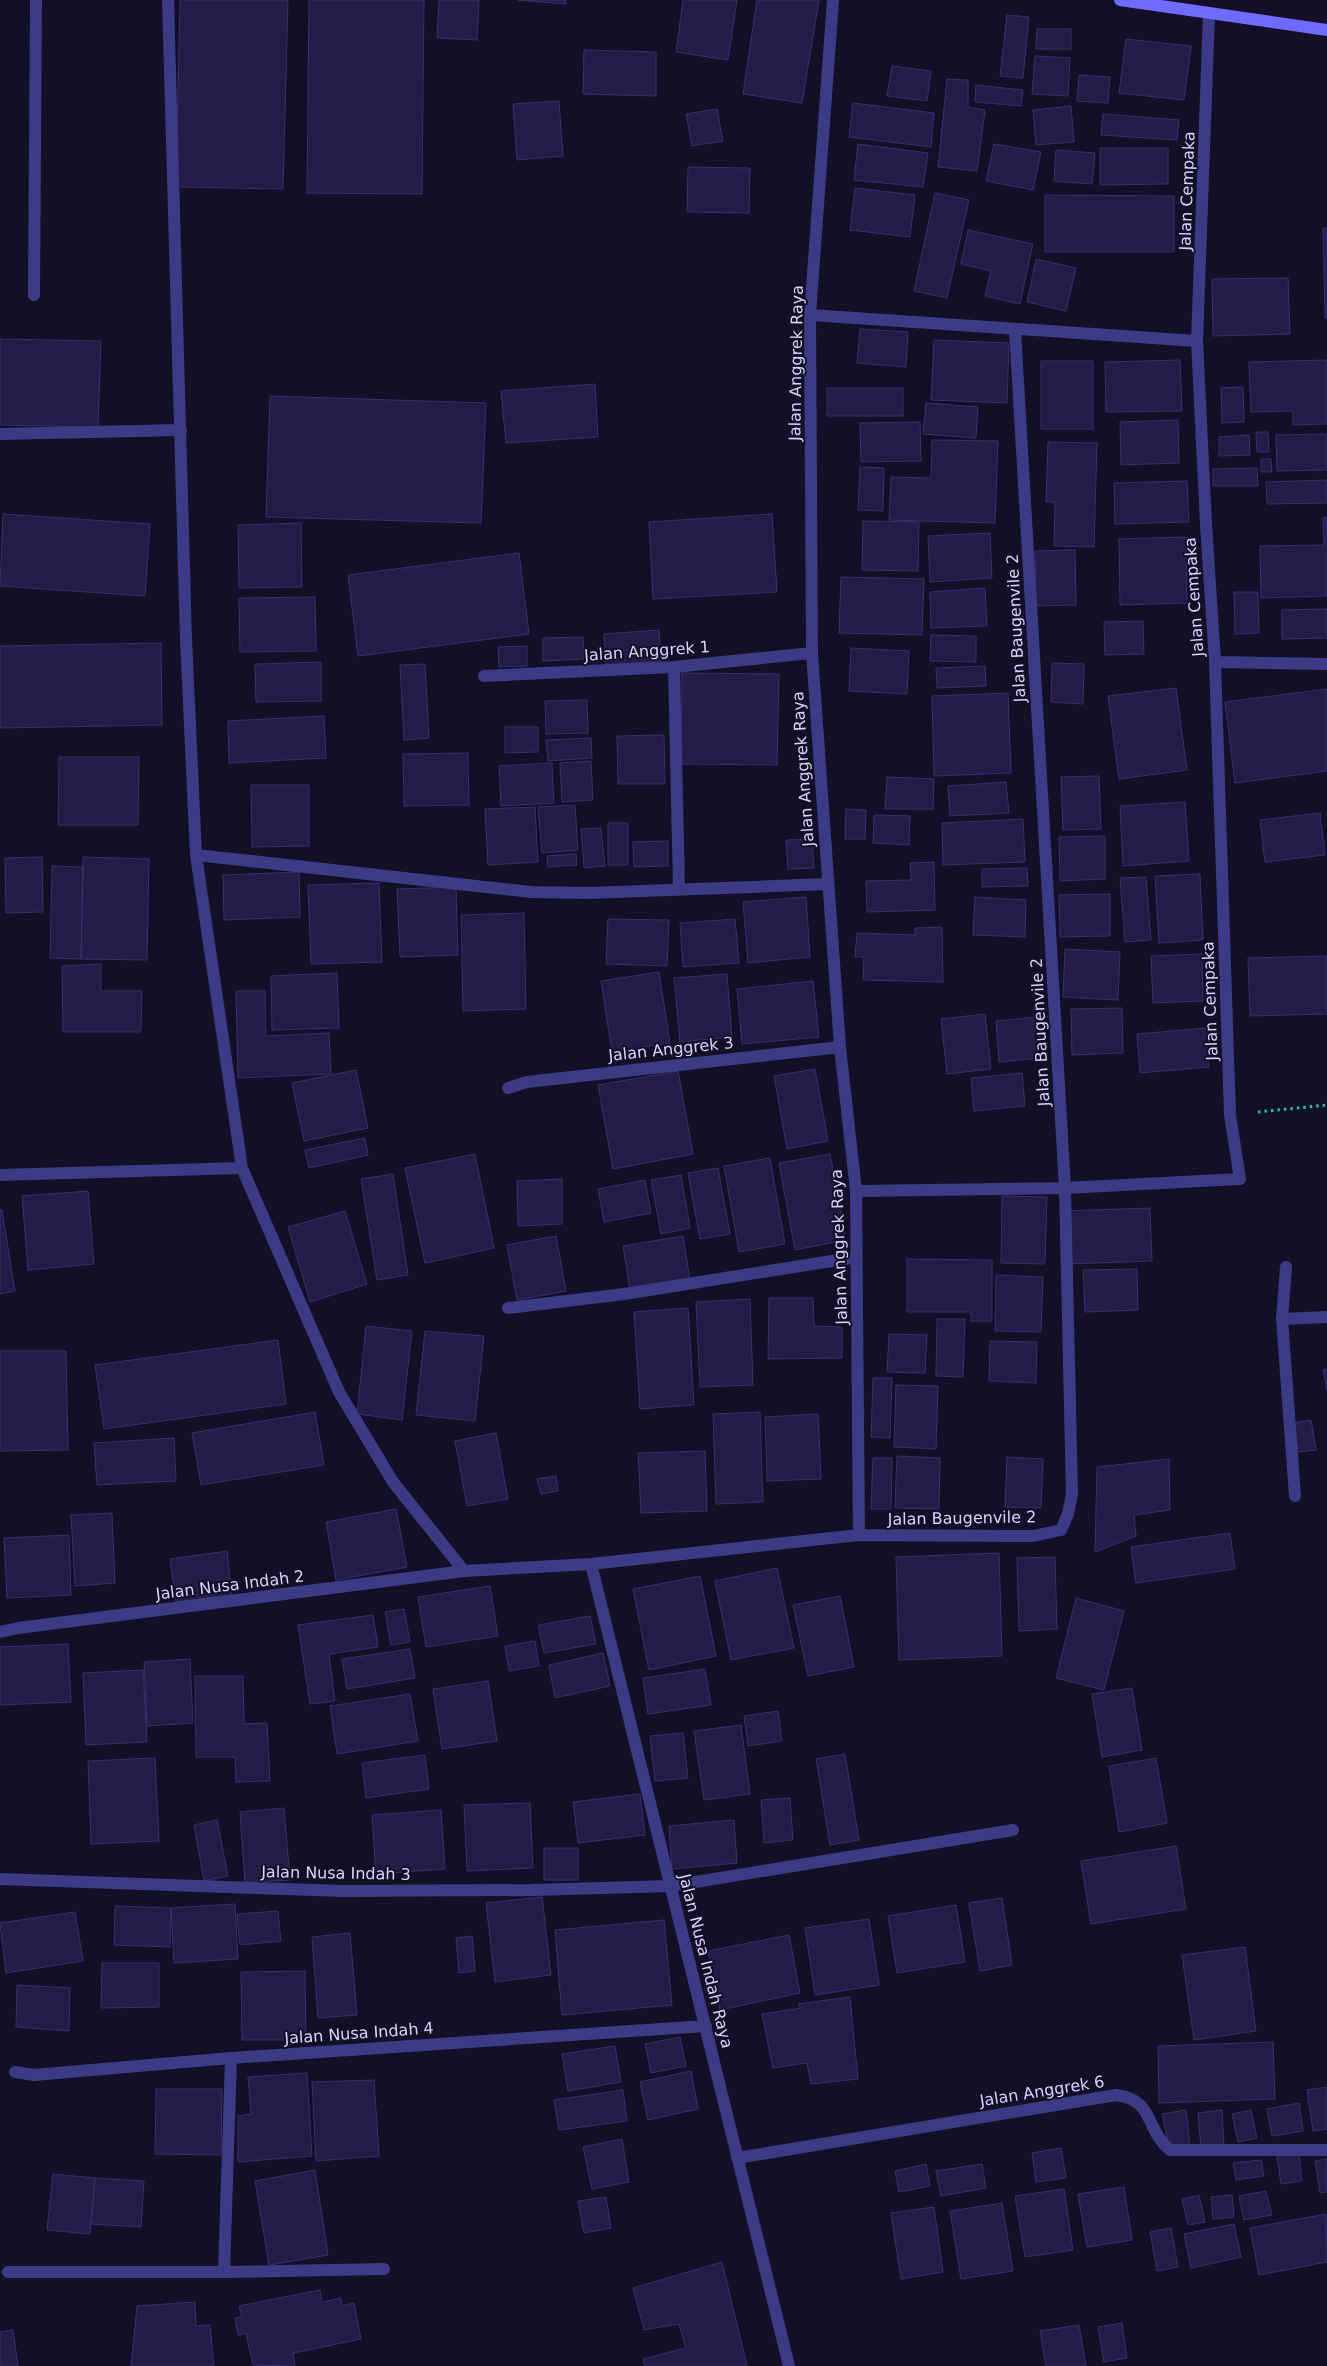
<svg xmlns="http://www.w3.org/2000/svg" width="1327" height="2366" viewBox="0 0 1327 2366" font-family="'DejaVu Sans',sans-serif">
	<rect width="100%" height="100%" fill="#130f26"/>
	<path fill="#241b47" stroke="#3b2d73" d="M180 0H288L283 189 176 187Z
		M309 0H424L422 194 307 193Z
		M439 0H479L477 40 437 38Z
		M518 0H566V4Z
		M683 0H737L728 60 676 52Z
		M757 0H819L802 103 743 94Z
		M1007 15 1029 17 1023 78 1000 76Z
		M1037 29H1071V49H1036Z
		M1126 39 1191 46 1184 100 1119 93Z
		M584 50 656 52V96L583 94Z
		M1035 56 1070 58 1068 96 1032 94Z
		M892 66 931 71 927 101 887 96Z
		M1079 75 1110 77 1108 103 1077 101Z
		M947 79 968 80V107L985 110 977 171 938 167Z
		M976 85 1023 90 1021 106 975 102Z
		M559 101 563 156 517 160 513 104Z
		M853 103 934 113 931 147 849 137Z
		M1071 106 1074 142 1036 145 1033 110Z
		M717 109 723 141 692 146 686 114Z
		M1103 114 1179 120 1177 140 1101 135Z
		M858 144 928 153 923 187 854 180Z
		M994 144 1041 152 1033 190 986 181Z
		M1100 148H1168V184L1100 185Z
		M1056 150 1095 153 1092 184 1054 181Z
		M688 167 750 168 749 213 687 212Z
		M855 188 915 195 910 237 850 230Z
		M935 193 969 200 947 298 914 291Z
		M1045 195 1174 196V252H1045Z
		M1323 228H1327V318H1325Z
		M968 230 1033 244 1020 304 985 296 991 271 961 264Z
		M1036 259 1076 268 1066 311 1027 302Z
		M1288 278 1290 334 1213 336 1212 279Z
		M860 329 908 332 906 367 857 363Z
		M0 339 101 341 98 427 0 425Z
		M934 340 1009 343 1007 403 931 400Z
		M1180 360 1182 411 1106 412 1105 362Z
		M1327 360V424L1293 425V411L1251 412 1249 362Z
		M1041 361H1093V429H1041Z
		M595 384 598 437 506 443 501 391Z
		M1243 387 1244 422 1222 423 1221 388Z
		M827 388H903V416H827Z
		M270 396 486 403 481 523 266 517Z
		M926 403 978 407 976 438 923 434Z
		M1178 420 1179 463 1121 465 1120 422Z
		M920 422 921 461 861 462 860 423Z
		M1256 432H1268L1269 452H1257Z
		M1327 434V470L1277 471 1276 435Z
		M1249 435 1250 455 1219 456V437Z
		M932 440 998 441 995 523 889 520 891 477 931 478Z
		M1048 442 1097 443 1094 547 1054 546 1055 502H1046Z
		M1261 459H1271L1272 472H1261Z
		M860 467 884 468 883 511 858 510Z
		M1257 468 1258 486H1213V469Z
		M1327 480V503L1267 504 1266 482Z
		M1187 481 1189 522 1115 524 1114 483Z
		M3 514 150 524 145 596 0 586Z
		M772 514 777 592 653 599 649 522Z
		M1327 517V596L1261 598 1260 546 1324 545 1323 518Z
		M863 521 919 522 918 571 862 570Z
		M301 523 302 587 239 588 238 525Z
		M990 533 992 578 930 582 928 536Z
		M1186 537 1187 603 1120 605 1119 539Z
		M1075 550 1076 605 1036 606 1035 551Z
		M519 553 529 634 358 656 348 575Z
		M841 577 924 579 922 635 839 633Z
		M985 588 987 626 931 628 930 592Z
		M1234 592H1258L1259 633 1235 634Z
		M315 597 316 651 240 652 239 598Z
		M1327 609V638L1282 639V610Z
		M1143 621 1144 654 1105 655 1104 622Z
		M659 630 661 661 606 665 604 634Z
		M931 635 976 636V662L930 661Z
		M583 637 584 659 543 661V638Z
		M161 643 162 725 0 728V646Z
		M527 646V666L499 667 498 647Z
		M851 648 909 651 907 694 849 691Z
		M321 662V701L256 702 255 664Z
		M1052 663 1084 664 1083 704 1051 702Z
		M425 664 429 738 404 740 400 665Z
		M985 666 986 686 937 688 936 668Z
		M682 673 779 674 777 765 681 764Z
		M1176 688 1187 770 1119 779 1108 696Z
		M1327 689V771L1235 783 1225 702Z
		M1008 693 1011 773 934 776 932 696Z
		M587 700 588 733 546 734 545 701Z
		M324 716 326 758 229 763 228 721Z
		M505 727H538V752L505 753Z
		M664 735 665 784H618L617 736Z
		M591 738 592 758 548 761 546 740Z
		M468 753 469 805 404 806 403 754Z
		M59 757H139L138 825H58Z
		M591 761 593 800 562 802 560 763Z
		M552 763 554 803 501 806 499 766Z
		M1099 776 1101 829 1063 830 1061 777Z
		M887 777 934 779 933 809H885Z
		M1006 782 1009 813 950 816 948 786Z
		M251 785H309V846L252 847Z
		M1185 802 1189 861 1123 866 1120 806Z
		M575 805 578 850 542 853 538 807Z
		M535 807 538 862 488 865 485 809Z
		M846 809 866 810 865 839H845Z
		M1320 813 1325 855 1265 862 1260 820Z
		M874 815 910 816 909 845 873 843Z
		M1023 819 1025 862 943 865 942 823Z
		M608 823H628V865H608Z
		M601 828 605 866 584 868 581 829Z
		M1105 836V879L1060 881 1059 837Z
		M812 839 814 868 788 869 786 840Z
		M668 841V866L634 867 633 842Z
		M576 854 577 865 548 867 547 856Z
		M42 857 43 912 6 913 5 858Z
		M83 857 149 859 147 960 81 959Z
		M934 862 935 910 867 912 866 881 911 880 910 863Z
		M52 866 83 867 81 959 50 958Z
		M1027 868 1028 886 982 887V869Z
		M299 872 300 917 224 920 223 875Z
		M1200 874 1203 940 1159 943 1155 876Z
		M1146 877 1151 940 1125 942 1120 878Z
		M379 883 382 962 311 964 308 885Z
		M456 887 458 955 400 957 397 889Z
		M1110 894V936L1060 937 1059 895Z
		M806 897 810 957 748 963 743 902Z
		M975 897 1026 900 1025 937 973 935Z
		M524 913 526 1009 463 1011 461 915Z
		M608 919 669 920 667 966 606 964Z
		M735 919 739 963 683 967 680 923Z
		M942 927 943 982 863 980 864 957H855L857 933 915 935V928Z
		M1065 949 1120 952 1118 1000 1063 997Z
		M1202 954 1203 1001 1153 1003 1151 956Z
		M1327 956V1014L1250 1016 1248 958Z
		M101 964V991H142L141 1032H63L62 966Z
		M659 972 670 1043 612 1052 601 981Z
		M337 973 339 1028 272 1030 271 976Z
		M727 974 732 1037 680 1042 674 978Z
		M813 981 819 1037 742 1044 737 989Z
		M236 991H265L266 1036 329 1033 331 1074 238 1078Z
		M1122 1008 1123 1053 1072 1055 1071 1009Z
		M985 1014 991 1069 947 1074 941 1019Z
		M1038 1017 1042 1058 999 1062 996 1021Z
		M1207 1028 1209 1067 1140 1073 1137 1034Z
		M815 1069 828 1141 787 1149 774 1076Z
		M356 1070 368 1128 304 1141 292 1083Z
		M678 1071 693 1154 613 1169 598 1085Z
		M1022 1073 1025 1106 974 1111 971 1078Z
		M365 1138 368 1155 309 1168 305 1150Z
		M475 1154 494 1248 425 1263 405 1168Z
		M830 1154 846 1240 795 1250 779 1163Z
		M770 1158 785 1244 739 1252 724 1166Z
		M718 1168 730 1234 700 1239 688 1173Z
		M393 1174 408 1275 377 1280 361 1179Z
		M681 1175 690 1228 661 1234 651 1180Z
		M562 1179V1224L518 1226 517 1181Z
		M645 1180 651 1213 604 1222 598 1189Z
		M88 1191 94 1264 28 1270 22 1196Z
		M1002 1196 1047 1197 1045 1264 1001 1263Z
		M1150 1208 1152 1261 1068 1264 1065 1211Z
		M0 1210H2L15 1291 0 1294Z
		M345 1211 367 1284 310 1302 288 1227Z
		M556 1236 566 1291 517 1300 507 1245Z
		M683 1236 690 1280 630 1290 623 1246Z
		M907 1259 992 1260V1321H971V1312H907Z
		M1137 1269 1138 1310 1085 1312 1083 1270Z
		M996 1275 1043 1277 1041 1332 995 1331Z
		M769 1298H813L814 1326 842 1327V1358L768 1359Z
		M750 1299 753 1385 700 1387 696 1302Z
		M688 1308 694 1405 640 1409 634 1312Z
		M937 1319H965L963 1377 936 1376Z
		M366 1326 412 1331 402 1420 357 1414Z
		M425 1331 484 1336 475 1421 416 1415Z
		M889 1334 927 1335 925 1373 887 1372Z
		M278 1340 286 1404 104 1429 95 1365Z
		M990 1341 1037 1342 1036 1383 989 1381Z
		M0 1351H66L68 1450 0 1451Z
		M1327 1369V1390L1323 1370Z
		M873 1378H892L890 1438 871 1437Z
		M896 1385 938 1386 936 1449 894 1447Z
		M315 1412 324 1465 201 1485 192 1433Z
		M760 1412 763 1502 716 1504 713 1414Z
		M818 1414 821 1479 767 1481 765 1417Z
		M1311 1420 1316 1450 1298 1452 1293 1423Z
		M496 1433 508 1499 467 1506 455 1441Z
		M174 1438 176 1481 97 1485 94 1443Z
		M705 1451 707 1511 641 1513 638 1453Z
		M897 1456 940 1458 939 1509 895 1508Z
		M1007 1457 1043 1459 1041 1508 1005 1507Z
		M873 1458H892L891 1509H871Z
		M1169 1459 1170 1510 1134 1515 1136 1536 1095 1552 1097 1467Z
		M556 1476 558 1491 541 1494 537 1479Z
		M396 1509 407 1567 336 1580 326 1522Z
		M112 1513 115 1583 75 1586 71 1515Z
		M1230 1533 1235 1569 1136 1583 1131 1547Z
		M69 1535 71 1595 7 1598 4 1538Z
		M227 1551 232 1595 176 1602 170 1559Z
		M999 1553 1002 1656 899 1660 896 1557Z
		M1055 1557 1057 1629 1019 1631 1017 1558Z
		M777 1568 794 1648 731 1660 715 1581Z
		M700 1576 716 1656 649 1670 633 1589Z
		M490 1586 498 1636 426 1647 418 1597Z
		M840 1596 854 1667 808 1676 793 1605Z
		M1076 1598 1124 1611 1104 1690 1056 1678Z
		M404 1609 410 1642 391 1645 385 1612Z
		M373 1615 378 1647 329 1654 335 1701 310 1704 298 1625Z
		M590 1616 596 1644 544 1653 538 1625Z
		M535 1641 539 1666 509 1671 505 1646Z
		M68 1644 71 1702 0 1705V1647Z
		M410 1649 415 1678 347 1689 342 1659Z
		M603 1653 610 1686 555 1698 549 1665Z
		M190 1659 193 1723 147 1726 144 1662Z
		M705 1669 711 1705 648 1714 643 1678Z
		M143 1670 147 1742 86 1745 83 1673Z
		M195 1676H243L244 1724 267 1723 270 1781 236 1782 235 1757H196Z
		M488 1681 497 1741 442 1749 433 1689Z
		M1132 1688 1142 1750 1102 1757 1092 1694Z
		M410 1694 418 1741 337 1754 330 1706Z
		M778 1711 782 1741 748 1746 744 1716Z
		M741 1725 750 1794 704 1800 694 1731Z
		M683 1733 688 1778 655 1781 650 1736Z
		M845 1754 859 1840 830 1845 816 1759Z
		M425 1755 429 1789 366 1798 362 1763Z
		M155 1758 159 1841 91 1844 88 1761Z
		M1156 1758 1167 1823 1119 1832 1109 1766Z
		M640 1794 645 1835 578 1843 573 1802Z
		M790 1798 793 1840 764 1843 761 1800Z
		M530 1803 533 1868 467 1871 464 1805Z
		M284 1808 290 1880 245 1883 240 1812Z
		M441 1810 445 1869 376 1874 372 1815Z
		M217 1820 228 1876 204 1881 194 1825Z
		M734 1820 737 1863 672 1869 669 1826Z
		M1176 1846 1186 1909 1091 1924 1081 1861Z
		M544 1848H578V1880H544Z
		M542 1897 551 1975 495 1982 486 1903Z
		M1002 1898 1012 1965 980 1971 969 1903Z
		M235 1904 238 1959 174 1963 171 1908Z
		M956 1905 965 1962 897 1973 888 1916Z
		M115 1906 171 1908 170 1947 114 1945Z
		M278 1911 281 1941 240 1945 237 1914Z
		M75 1912 83 1961 6 1973 0 1923Z
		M869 1919 879 1985 815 1995 805 1928Z
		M664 1920 672 2005 562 2015 555 1930Z
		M350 1933 357 2015 318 2018 312 1937Z
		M789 1935 800 1993 720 2010 708 1951Z
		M472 1936 475 1971 459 1973 456 1938Z
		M1245 1947 1256 2031 1194 2040 1182 1955Z
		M102 1963H159V2007L101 2008Z
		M305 1971 306 2040H242L241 1972Z
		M17 1985 70 1988 69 2031 16 2027Z
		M850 1997 858 2079 811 2084 807 2063 773 2068 762 2014 801 2008 798 2004Z
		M680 2037 686 2066 651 2073 645 2044Z
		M1273 2042 1275 2099 1159 2103 1158 2046Z
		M615 2046 621 2082 568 2091 562 2054Z
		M691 2071 698 2109 648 2120 640 2082Z
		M307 2073 312 2156 238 2162V2116L251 2114 248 2077Z
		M374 2080 379 2156 316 2161 312 2082Z
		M1327 2087V2129L1313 2131 1307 2090Z
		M156 2089H222L221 2155 155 2154Z
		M623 2090 627 2121 559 2130 554 2100Z
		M1299 2103 1303 2131 1272 2136 1267 2109Z
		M1186 2110 1190 2145 1169 2146 1162 2114Z
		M1222 2110 1224 2145 1201 2147 1198 2113Z
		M1251 2110 1257 2138 1238 2142 1232 2114Z
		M622 2139 629 2182 592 2189 583 2147Z
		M1061 2148 1066 2178 1036 2182 1032 2153Z
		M1299 2153 1302 2181 1281 2184 1277 2156Z
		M1327 2159V2192L1320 2193 1315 2161Z
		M1261 2160 1264 2176 1236 2180 1233 2163Z
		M926 2164 930 2186 899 2192 895 2171Z
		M982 2164 986 2188 941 2196 936 2171Z
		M315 2170 328 2255 269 2265 255 2181Z
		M53 2174 95 2178 90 2234 47 2230Z
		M95 2178 144 2181 141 2227 91 2224Z
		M1124 2187 1132 2240 1087 2247 1078 2194Z
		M1064 2189 1073 2250 1025 2257 1015 2196Z
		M1266 2191 1272 2215 1244 2220 1239 2196Z
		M1199 2195 1205 2222 1188 2225 1182 2199Z
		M1232 2195 1234 2217 1213 2219 1211 2197Z
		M606 2197 611 2228 584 2233 578 2201Z
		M1002 2203 1013 2271 961 2279 950 2211Z
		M934 2207 943 2272 901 2279 891 2213Z
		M1326 2214 1327 2262 1259 2275 1250 2228Z
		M1234 2224 1241 2257 1191 2268 1184 2234Z
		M1171 2228 1178 2267 1157 2271 1150 2232Z
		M722 2262 747 2366H645L643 2359 686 2348 679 2324 644 2330 633 2288Z
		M320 2290 322 2302 341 2298 342 2306 354 2303 361 2339 293 2353 295 2366 253 2365 246 2333 238 2335 235 2318 242 2317 239 2306Z
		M195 2302 196 2326 210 2325 214 2366H131L137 2306Z
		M1122 2323 1127 2358 1104 2362 1098 2327Z
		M1079 2325 1086 2366H1046L1040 2331Z
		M13 2330 18 2366H0V2332Z"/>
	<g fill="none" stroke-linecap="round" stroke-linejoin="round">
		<path stroke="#2fb8b0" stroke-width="3" stroke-dasharray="2.5 4" stroke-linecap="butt" d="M1258 1112 1327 1105"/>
		<path stroke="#3d3a85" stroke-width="12" d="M168 0 186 639 196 855 242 1168 339 1392 393 1482 464 1571
			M833 0 810 315 812 653 840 1047 856 1191 859 1535
			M34 295 36 0
			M810 315 1197 341
			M0 434 181 430
			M1215 662 1327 664
			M674 667 679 888
			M484 676 674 667 812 653
			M196 855 531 892 589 893 827 884
			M508 1088 527 1082 840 1047
			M0 1175 242 1168
			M856 1191 1065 1188 1240 1179 1230 1115 1215 662 1206 524 1197 341 1209 13
			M1286 1267 1282 1319 1295 1496
			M508 1308 624 1294 857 1257
			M1282 1319 1327 1317
			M591 1564 789 2366
			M0 1632 18 1628 464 1571 591 1564 859 1535 1033 1536 1061 1530 1068 1514 1072 1494 1065 1188 1015 330
			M0 1879 343 1891 532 1890 671 1886 1013 1830
			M15 2072 34 2075 231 2058 706 2026
			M737 2158 1116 2095C1155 2100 1144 2128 1170 2150H1327
			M8 2272H224L384 2269
			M224 2272 231 2058"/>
		<path stroke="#6f6bff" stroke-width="12" d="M1120 0 1327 30"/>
	</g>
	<g text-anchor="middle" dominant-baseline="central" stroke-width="4" stroke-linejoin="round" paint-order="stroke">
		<g font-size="16" fill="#d9d4ff" stroke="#130f26">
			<text transform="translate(1187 191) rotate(-88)">Jalan Cempaka</text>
			<text transform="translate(796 363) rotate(-89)">Jalan Anggrek Raya</text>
			<text transform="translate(1194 597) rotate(-94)">Jalan Cempaka</text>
			<text transform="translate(1016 628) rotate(-93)">Jalan Baugenvile 2</text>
			<text transform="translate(647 651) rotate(-4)">Jalan Anggrek 1</text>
			<text transform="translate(803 769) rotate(-94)">Jalan Anggrek Raya</text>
			<text transform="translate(1210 1001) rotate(-92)">Jalan Cempaka</text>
			<text transform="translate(1040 1032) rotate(-93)">Jalan Baugenvile 2</text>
			<text transform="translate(671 1049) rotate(-6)">Jalan Anggrek 3</text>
			<text transform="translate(839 1247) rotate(-92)">Jalan Anggrek Raya</text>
			<text transform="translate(962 1518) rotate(-1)">Jalan Baugenvile 2</text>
			<text transform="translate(230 1585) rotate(-7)">Jalan Nusa Indah 2</text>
			<text transform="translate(336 1873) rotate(1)">Jalan Nusa Indah 3</text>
			<text transform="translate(706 1961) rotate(76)">Jalan Nusa Indah Raya</text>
			<text transform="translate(359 2033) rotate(-4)">Jalan Nusa Indah 4</text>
			<text transform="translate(1042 2091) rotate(-9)">Jalan Anggrek 6</text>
		</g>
	</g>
</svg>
